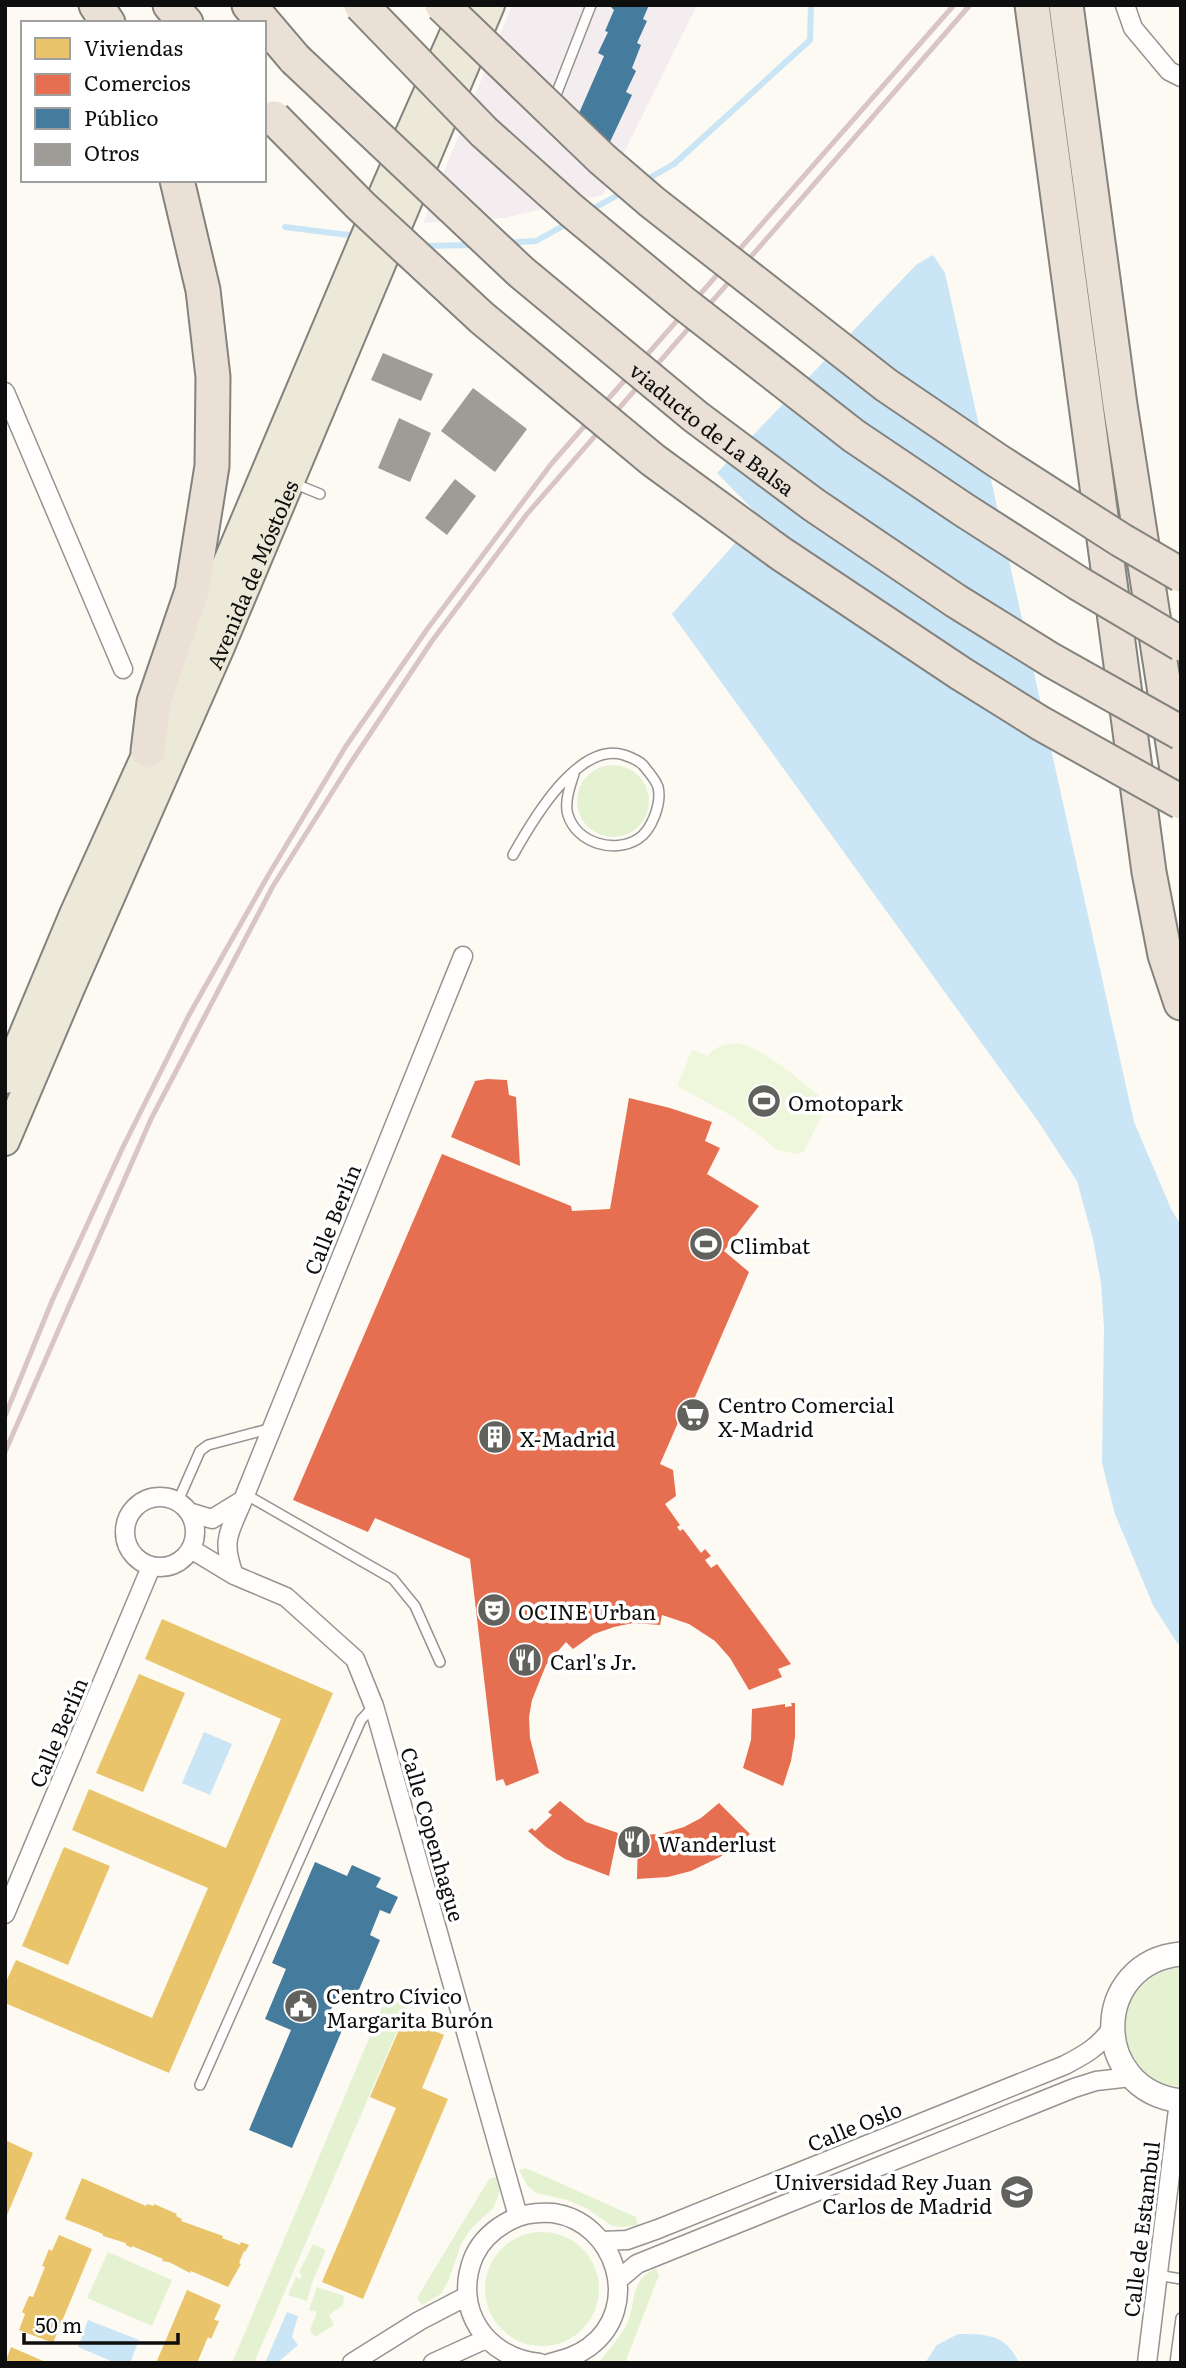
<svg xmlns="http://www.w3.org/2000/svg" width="1186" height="2368" viewBox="0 0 1186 2368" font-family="Literata,serif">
	<rect width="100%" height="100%" fill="#fcfaf2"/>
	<path fill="#f3edef" d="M512 5H697L603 195 504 218 423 223Z"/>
	<path fill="#e4f2d2" d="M577 801a36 36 0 1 1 72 0a36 36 0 1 1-72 0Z
		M1181 1967V2087C1174 2086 1166 2085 1160 2082 1122 2064 1113 2009 1146 1982 1156 1973 1168 1970 1181 1967Z
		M389 1991 410 2001 254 2363H232Z
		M526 2168 636 2217 638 2225 624 2227 612 2226 586 2208 567 2200 536 2193 527 2185 519 2170Z
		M498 2176 500 2191 493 2208 471 2229 461 2244 449 2279 441 2294 422 2305 417 2298 489 2179Z
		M485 2289a57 57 0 1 1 114 0a57 57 0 1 1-114 0Z
		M313 2244 326 2250 312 2283 307 2301 288 2295 296 2277 300 2279 302 2276 299 2272Z
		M108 2252 172 2280 152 2326 87 2298Z
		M656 2268 659 2275 625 2363H599C608 2350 618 2340 626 2326 638 2301 627 2284 656 2268Z
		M317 2287 344 2296 343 2305 329 2315 334 2325 315 2337 310 2330 317 2312 309 2310Z"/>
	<path fill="#eef6dc" d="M739 1043C769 1052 798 1079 822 1098L825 1104V1109L804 1151 799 1154 777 1150 767 1141 734 1117 679 1087 678 1084 692 1050 708 1056C717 1045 725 1044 739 1043Z"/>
	<path fill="#c9e5f6" d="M933 255 945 273 1134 1122 1172 1211 1181 1225V1645L1177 1643 1153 1605 1115 1514 1102 1463 1104 1327 1101 1283 1093 1239 1077 1181 1040 1124 672 614 759 516 717 473 916 265Z
		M204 1732 232 1744 210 1795 182 1783Z
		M287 2312 298 2316 292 2337 298 2345 277 2363H265Z
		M88 2320 139 2340 130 2363H116L78 2347Z
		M958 2334C986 2334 1006 2334 1019 2363H925L937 2345Z"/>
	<path fill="#e9c46a" d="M162 1619 333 1693 169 2073 5 2003V1984L16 1960 152 2018 208 1888 72 1830 89 1789 226 1848 281 1719 145 1659Z
		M139 1674 185 1693 143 1792 96 1773Z
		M64 1847 110 1866 68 1965 22 1946Z
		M404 2018 444 2035 422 2088 448 2099 363 2299 322 2282 396 2108 370 2097Z
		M5 2140 33 2153 5 2220Z
		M82 2178 146 2206 147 2204 154 2206V2204L177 2214 176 2216 182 2219 181 2221 223 2236 222 2238 240 2245 241 2242 249 2245 245 2252 244 2251 239 2263 241 2264 228 2287 191 2271 190 2273 169 2262 162 2261 163 2259 132 2246V2248L126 2245V2243L103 2236V2234L65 2219Z
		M59 2235 92 2249 53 2343 19 2330 25 2314 22 2312 29 2296 33 2297 45 2267 42 2266 49 2249 52 2251Z
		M187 2290 221 2305 214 2320 219 2321 211 2339 208 2337 197 2363H156Z
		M11 2347 48 2363H5Z"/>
	<path fill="#e76f51" d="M487 1079 507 1080 509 1095 516 1097 520 1166 451 1137 475 1081Z
		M629 1098 670 1108 712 1122 705 1141 720 1148 707 1174 759 1206 724 1251 749 1272 689 1411 684 1409 660 1464 673 1470 676 1496 665 1504 680 1525 677 1527 680 1531 683 1529 701 1553 705 1549 711 1556 705 1560 711 1568 717 1564 791 1664 778 1669 782 1677 749 1690 730 1658 715 1641 689 1624 662 1615 660 1625 633 1623 614 1627 594 1634 573 1649 566 1642 546 1665 532 1700 529 1717 530 1738 539 1773 506 1786 503 1779 496 1781 470 1559 375 1518 368 1532 293 1500 442 1154 571 1206 572 1211 610 1209Z
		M791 1703H795V1737L791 1761 783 1786 743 1768 751 1740 752 1709 785 1704V1707L792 1706Z
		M560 1801 586 1822 618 1833 609 1876 565 1859 546 1847 528 1831 532 1828 535 1831 552 1815 548 1812Z
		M719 1803 750 1834 744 1839 720 1857 691 1871 668 1877 637 1879 638 1835 661 1834 684 1827 701 1818Z"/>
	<path fill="#457b9d" d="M609 5H649L643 19 647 21 637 43 641 45 632 68 636 71 626 92 632 95 602 159 566 143 604 56 598 53 608 32 605 31 614 10Z
		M315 1862 347 1876 352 1865 381 1878 376 1887 398 1897 390 1914 380 1910 370 1935 380 1940 355 1999 339 1991 329 2014 340 2018 337 2024 343 2028 292 2148 249 2130 291 2030 265 2019 286 1969 272 1963Z"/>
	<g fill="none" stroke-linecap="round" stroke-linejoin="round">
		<path stroke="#c9e5f6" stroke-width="6" d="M644 181 674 164 810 40 811 5
			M589 211 625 191
			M285 227 356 236
			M506 243 536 241 570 222
			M422 246 474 245"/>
	</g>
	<path fill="#9f9c98" d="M383 353 433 374 421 401 371 380Z
		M473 388 527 429 495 472 441 431Z
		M399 418 431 433 410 482 378 468Z
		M455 479 476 496 447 535 425 518Z"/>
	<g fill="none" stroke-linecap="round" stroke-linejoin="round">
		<g stroke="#959491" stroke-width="12">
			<path id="service" d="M550 98 554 100 591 5
				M293 483 320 494
				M513 855C532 821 578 741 624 755 630 757 638 760 643 765 647 770 656 780 658 787 662 803 652 830 638 839 614 854 577 843 568 815 564 803 570 786 574 774
				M245 1494 393 1579 415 1606 440 1662
				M178 1501 200 1451 208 1445 272 1428
				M200 2085 361 1720 374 1706
				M1157 2275 1181 2279
				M1175 2363 1181 2318"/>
		</g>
		<g stroke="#959491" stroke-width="21">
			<path id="minor" d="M1125 5 1133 28 1169 71 1181 77
				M5 392 123 669
				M125 1532a35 35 0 1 1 70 0a35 35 0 1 1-70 0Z
				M189 1512 212 1519 243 1500 463 956
				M191 1549 234 1575 286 1597 355 1659 374 1706 518 2216
				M234 1575C221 1540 229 1533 243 1500
				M5 1914 151 1567
				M602 2241 627 2240 658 2229 1065 2065C1084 2055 1099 2047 1112 2028
				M618 2280 637 2264 1074 2088 1096 2081 1131 2077
				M352 2363 419 2321 467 2296
				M433 2363 486 2339
				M540 2363C485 2358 452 2308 474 2256 482 2239 495 2228 511 2220 524 2213 539 2212 553 2213 616 2222 643 2307 589 2347 577 2356 565 2359 550 2363
				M1147 2363 1179 2101"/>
		</g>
		<g stroke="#959491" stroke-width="26">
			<path id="tertiary" d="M1181 1954C1091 1962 1089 2090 1181 2101"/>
		</g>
		<g stroke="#82827e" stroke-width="32">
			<g id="primary">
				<path d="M5 1079 75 912 148 751 388 183 467 5"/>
				<path id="s1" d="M5 1141 71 986 220 647 490 5"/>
			</g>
		</g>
		<g stroke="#82827e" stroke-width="37">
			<path id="motorway" d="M96 5 108 23
				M170 5 186 23
				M249 5 295 59
				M1032 5 1149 872 1165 955 1181 1003
				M1066 5 1120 405 1181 795
				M148 751 154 702 192 591 212 466 213 377 203 290 177 180"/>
		</g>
		<use href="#service" stroke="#fffefd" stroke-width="9"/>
		<use href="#minor" stroke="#fffefd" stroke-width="18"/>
		<use href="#tertiary" stroke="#fffefd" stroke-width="23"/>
		<use href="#primary" stroke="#ede9d9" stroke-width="28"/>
		<use href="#motorway" stroke="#eae0d5" stroke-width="33"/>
		<path stroke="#d8c5c4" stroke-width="5" d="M5 1416 52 1301 123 1147 189 1015 269 874 346 746 428 628 552 463 954 5
			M5 1452 151 1119 273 886 350 764 432 641 527 514 970 5"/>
		<g stroke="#82827e" stroke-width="37" stroke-linecap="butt">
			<g id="motorway-bridge">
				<path d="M361 5 484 132 571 210 682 302 854 436 964 510 1078 583 1181 644"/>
				<path d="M442 5 602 159 652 202 886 385 998 461 1121 540 1181 575"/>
				<path id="s2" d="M295 59 521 272 696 417 814 505 956 601 1051 660 1181 733"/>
				<path d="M274 118 361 206 482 318 653 460 780 553 960 673 1040 723 1181 802"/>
			</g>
		</g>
		<use href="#motorway-bridge" stroke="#eae0d5" stroke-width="33"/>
	</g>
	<defs>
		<g id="stadium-disc" transform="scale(1.75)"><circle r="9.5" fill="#61615e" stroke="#fff"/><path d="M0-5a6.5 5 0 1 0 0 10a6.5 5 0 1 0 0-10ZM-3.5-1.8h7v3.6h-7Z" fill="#fff"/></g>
		<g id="supermarket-disc" transform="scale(1.75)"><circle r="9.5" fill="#61615e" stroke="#fff"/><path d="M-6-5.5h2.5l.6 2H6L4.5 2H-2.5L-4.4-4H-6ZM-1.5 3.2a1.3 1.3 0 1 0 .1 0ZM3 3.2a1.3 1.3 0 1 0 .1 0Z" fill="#fff"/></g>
		<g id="building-disc" transform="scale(1.75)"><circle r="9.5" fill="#61615e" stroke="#fff"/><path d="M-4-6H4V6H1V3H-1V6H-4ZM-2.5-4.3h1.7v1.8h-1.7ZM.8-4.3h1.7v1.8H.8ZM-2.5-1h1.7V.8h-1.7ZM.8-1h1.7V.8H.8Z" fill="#fff"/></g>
		<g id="theatre-disc" transform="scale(1.75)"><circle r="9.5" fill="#61615e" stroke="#fff"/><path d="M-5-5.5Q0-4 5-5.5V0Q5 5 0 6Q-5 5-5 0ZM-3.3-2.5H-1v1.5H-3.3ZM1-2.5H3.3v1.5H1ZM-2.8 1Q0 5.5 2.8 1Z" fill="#fff"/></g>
		<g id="restaurant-disc" transform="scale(1.75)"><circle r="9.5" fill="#61615e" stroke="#fff"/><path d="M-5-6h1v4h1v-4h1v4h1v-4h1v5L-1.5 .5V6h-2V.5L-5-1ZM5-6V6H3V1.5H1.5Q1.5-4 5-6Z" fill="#fff"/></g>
		<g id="civic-disc" transform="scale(1.75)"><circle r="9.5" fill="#61615e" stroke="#fff"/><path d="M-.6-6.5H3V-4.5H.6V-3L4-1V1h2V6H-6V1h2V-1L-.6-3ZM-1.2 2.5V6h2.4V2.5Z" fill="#fff"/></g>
		<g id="university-disc" transform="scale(1.75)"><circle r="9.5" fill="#61615e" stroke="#fff"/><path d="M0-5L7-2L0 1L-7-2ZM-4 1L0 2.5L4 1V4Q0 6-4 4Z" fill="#fff"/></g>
	</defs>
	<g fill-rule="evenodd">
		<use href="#stadium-disc" x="764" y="1101"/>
		<use href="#stadium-disc" x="706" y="1244"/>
		<use href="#supermarket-disc" x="693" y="1415"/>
		<use href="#building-disc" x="495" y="1437"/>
		<use href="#theatre-disc" x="494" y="1610"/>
		<use href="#restaurant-disc" x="525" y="1660"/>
		<use href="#restaurant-disc" x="634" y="1842"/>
		<use href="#civic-disc" x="301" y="2006"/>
		<use href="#university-disc" x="1017" y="2192"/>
	</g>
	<g text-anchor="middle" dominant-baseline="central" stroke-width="7" stroke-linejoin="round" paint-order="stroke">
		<g font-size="21" fill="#0e0e0e" stroke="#fff">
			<text stroke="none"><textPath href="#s2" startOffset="558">viaducto de La Balsa</textPath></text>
			<text stroke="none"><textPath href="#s1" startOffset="618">Avenida de Móstoles</textPath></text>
			<text transform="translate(331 1219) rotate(-68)">Calle Berlín</text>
			<text transform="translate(57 1732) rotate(-67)">Calle Berlín</text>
			<text transform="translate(434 1834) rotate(74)">Calle Copenhague</text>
			<text transform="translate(854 2125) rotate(-22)">Calle Oslo</text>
			<text transform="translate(1140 2229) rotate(-83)">Calle de Estambul</text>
		</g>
		<g font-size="21" fill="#0e0e0e" stroke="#fff" text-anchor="start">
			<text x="788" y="1101">Omotopark</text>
			<text x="730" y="1244">Climbat</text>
			<text x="718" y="1403">Centro Comercial<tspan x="718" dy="24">X-Madrid</tspan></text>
			<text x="520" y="1437">X-Madrid</text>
			<text x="518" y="1610">OCINE Urban</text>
			<text x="550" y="1660">Carl's Jr.</text>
			<text x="658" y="1842">Wanderlust</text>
			<text x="326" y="1994">Centro Cívico<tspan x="326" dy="24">Margarita Burón</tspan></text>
			<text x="992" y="2180" text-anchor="end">Universidad Rey Juan<tspan x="992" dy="24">Carlos de Madrid</tspan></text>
		</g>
	</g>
	<rect width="1186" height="2368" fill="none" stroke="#0e0e0e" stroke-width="14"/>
	<rect x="21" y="21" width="245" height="161" fill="#ffffff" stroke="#9f9f9f" stroke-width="2"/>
	<rect x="35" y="38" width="35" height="21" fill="#e9c46a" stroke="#9f9f9f" stroke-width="2"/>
	<text x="84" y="56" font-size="21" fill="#0e0e0e">Viviendas</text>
	<rect x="35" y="74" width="35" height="21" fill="#e76f51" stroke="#9f9f9f" stroke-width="2"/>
	<text x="84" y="91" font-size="21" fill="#0e0e0e">Comercios</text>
	<rect x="35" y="108" width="35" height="21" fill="#457b9d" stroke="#9f9f9f" stroke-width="2"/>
	<text x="84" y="126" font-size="21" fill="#0e0e0e">Público</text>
	<rect x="35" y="144" width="35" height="21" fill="#9f9c98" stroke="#9f9f9f" stroke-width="2"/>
	<text x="84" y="161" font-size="21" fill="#0e0e0e">Otros</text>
	<path d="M24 2333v10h154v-10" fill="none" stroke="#0e0e0e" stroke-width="3.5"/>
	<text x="35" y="2333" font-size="21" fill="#0e0e0e" stroke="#ffffff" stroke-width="5" paint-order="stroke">50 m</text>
</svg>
